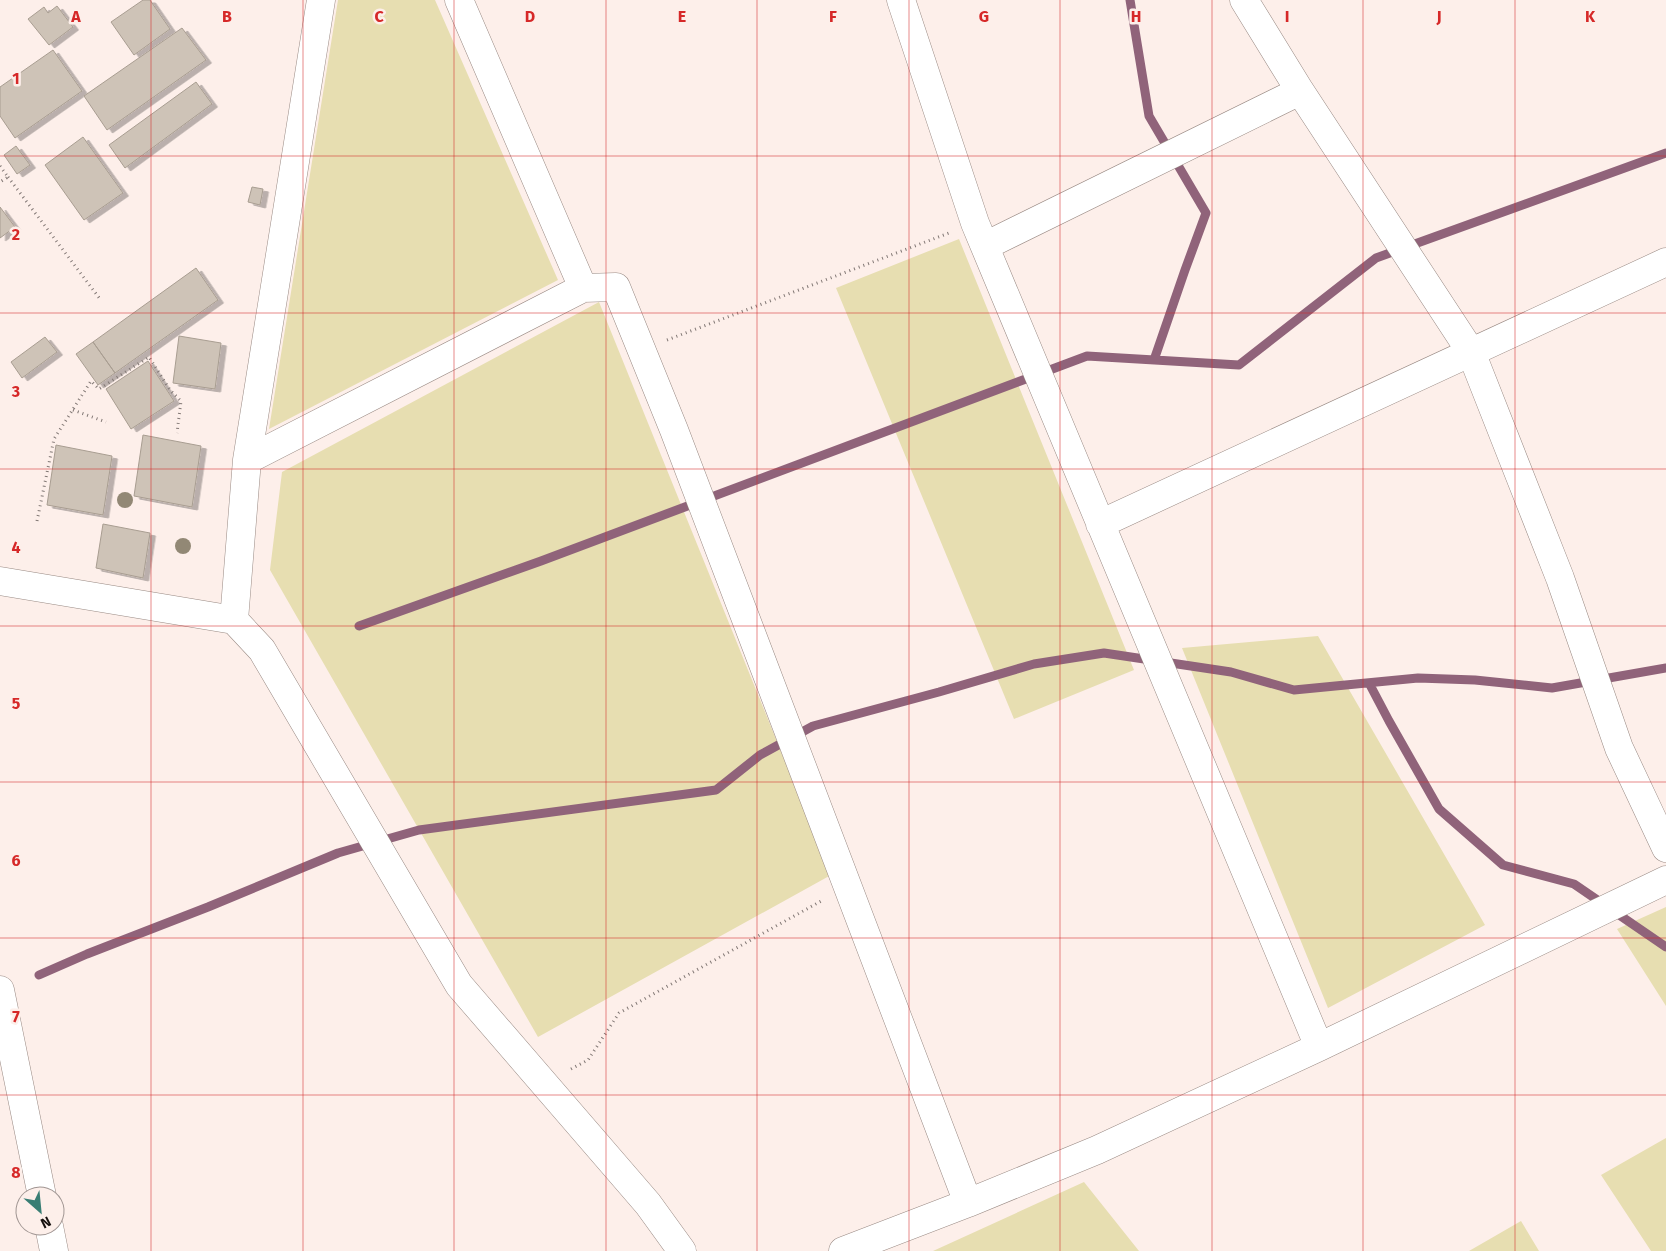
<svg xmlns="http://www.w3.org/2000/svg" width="1666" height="1251" viewBox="0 0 1666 1251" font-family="'Fira Sans',sans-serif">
	<defs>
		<filter id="shadow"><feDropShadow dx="5.5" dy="3" stdDeviation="0" flood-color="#0004"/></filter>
	</defs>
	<rect width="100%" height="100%" fill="#fdefea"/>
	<path fill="#e7deb1" d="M338 0H435L558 280 269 429Z
		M959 239 1134 670 1014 719 836 288Z
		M599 302 831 875 538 1037 270 570 282 472Z
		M1318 636 1485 925 1328 1008 1182 648Z
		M1666 907V1006L1617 929Z
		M1666 1138V1251H1651L1601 1175Z
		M1084 1182 1139 1251H933Z
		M1521 1221 1539 1251H1469Z"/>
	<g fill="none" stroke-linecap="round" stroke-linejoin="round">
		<path stroke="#90637a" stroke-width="9" d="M1130 0 1149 116 1206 213 1185 270 1154 360
			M359 626 541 561 1087 356 1239 365 1376 258 1666 153
			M1369 683 1389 721 1439 809 1503 865 1574 884 1666 947
			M39 975 87 954 208 907 338 853 419 830 716 790 760 755 813 726 939 692 1034 664 1104 653 1231 672 1294 690 1418 678 1475 680 1552 688 1666 668"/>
	</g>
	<path fill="#cec3b7" stroke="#a89d91" filter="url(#shadow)" d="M143 0H150L170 29 134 55 111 22Z
		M57 6 73 27 49 45 28 19 44 7 48 13Z
		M182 28 206 60 107 130 84 96Z
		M53 50 82 91 15 138 0 116V87Z
		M196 82 212 104 125 168 109 145Z
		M83 137 123 193 84 220 45 165Z
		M16 146 30 165 17 174 4 155Z
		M252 187 263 189 260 205 248 202Z
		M0 207 15 227 0 238Z
		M196 268 218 300 115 373 93 342Z
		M179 336 221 343 215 389 173 383Z
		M45 337 57 352 22 378 11 362Z
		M93 342 115 373 98 385 76 354Z
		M148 361 174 401 131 429 106 389Z
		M143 435 201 446 192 507 134 496Z
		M56 445 112 456 103 515 47 505Z
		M103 524 150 533 143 578 96 568Z"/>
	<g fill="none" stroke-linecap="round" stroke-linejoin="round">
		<g stroke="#998a84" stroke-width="29">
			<path id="minor" d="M459 0 583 288
				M901 0 975 223 1319 1047
				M1244 0 1300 91 1471 352 1560 578 1619 748 1666 848
				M985 246 1300 91
				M247 460 583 288 616 287 674 430 968 1203
				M1100 524 1666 262
				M0 581 234 620 262 650 459 985 648 1204 682 1251
				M234 620 247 460 321 0
				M0 990 42 1196
				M49 1226 54 1251
				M843 1251 968 1203 1097 1150 1319 1047 1666 880"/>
		</g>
		<path stroke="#827875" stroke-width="3" stroke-dasharray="1 4" stroke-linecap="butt" d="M0 166 8 177 0 182
			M8 177 100 299
			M667 340 949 233
			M73 410 106 422
			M37 521 54 439 91 381 99 389 149 357 170 390 181 401 177 433
			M571 1069 588 1060 619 1013 823 900"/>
		<use href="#minor" stroke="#fff" stroke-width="28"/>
	</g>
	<g fill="#928875">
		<circle cx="125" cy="500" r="8"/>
		<circle cx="183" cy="546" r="8"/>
	</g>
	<path fill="none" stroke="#d62828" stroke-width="1" stroke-opacity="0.55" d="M151 0V1251M303 0V1251M454 0V1251M606 0V1251M757 0V1251M909 0V1251M1060 0V1251M1212 0V1251M1363 0V1251M1515 0V1251M0 156H1666M0 313H1666M0 469H1666M0 626H1666M0 782H1666M0 938H1666M0 1095H1666"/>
	<g font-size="16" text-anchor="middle" font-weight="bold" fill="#d62828" stroke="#fdefea" stroke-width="5" stroke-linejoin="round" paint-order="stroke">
		<text x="76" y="22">A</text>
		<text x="227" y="22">B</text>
		<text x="379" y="22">C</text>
		<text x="530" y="22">D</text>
		<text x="682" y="22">E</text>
		<text x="833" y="22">F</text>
		<text x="984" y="22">G</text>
		<text x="1136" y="22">H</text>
		<text x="1287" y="22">I</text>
		<text x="1439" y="22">J</text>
		<text x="1590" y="22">K</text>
		<text x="16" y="84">1</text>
		<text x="16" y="240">2</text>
		<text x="16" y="397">3</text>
		<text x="16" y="553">4</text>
		<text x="16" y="709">5</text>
		<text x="16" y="866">6</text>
		<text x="16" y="1022">7</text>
		<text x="16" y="1178">8</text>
	</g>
	<g transform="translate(40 1211) rotate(153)"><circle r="24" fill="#fdefea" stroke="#a09592"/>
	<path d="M0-4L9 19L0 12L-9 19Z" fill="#397e74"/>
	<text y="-8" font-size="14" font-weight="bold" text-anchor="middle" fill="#150f0d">N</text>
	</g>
</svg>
